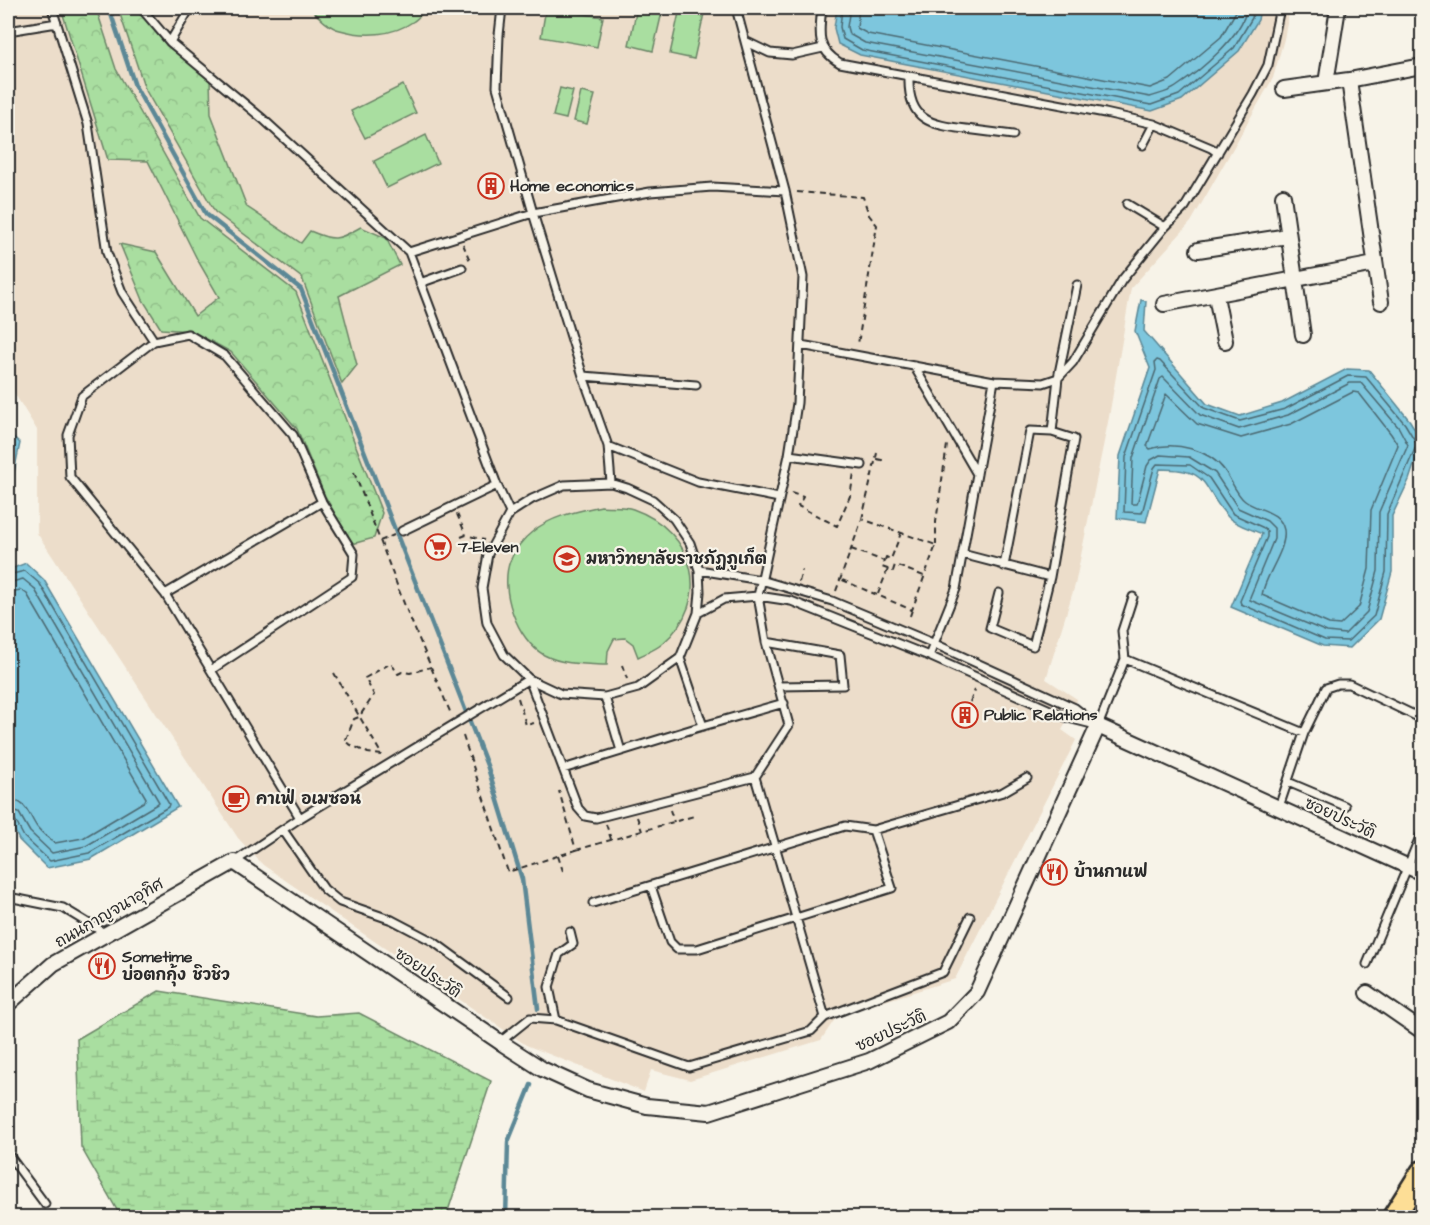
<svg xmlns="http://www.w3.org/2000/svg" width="1430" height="1225" viewBox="0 0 1430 1225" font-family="'Architects Daughter','Playpen Sans Thai',sans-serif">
	<defs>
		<pattern id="forest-crowns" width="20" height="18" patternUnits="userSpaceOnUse" patternTransform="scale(1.5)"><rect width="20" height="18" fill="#a9dea0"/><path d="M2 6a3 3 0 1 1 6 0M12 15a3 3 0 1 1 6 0" fill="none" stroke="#92bf8a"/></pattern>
		<pattern id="wetland-marsh" width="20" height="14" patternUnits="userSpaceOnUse" patternTransform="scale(1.5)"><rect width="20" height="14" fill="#a9dea0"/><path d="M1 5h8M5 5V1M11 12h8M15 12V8" fill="none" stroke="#92bf8a"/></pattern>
	</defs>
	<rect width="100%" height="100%" fill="#f7f3e8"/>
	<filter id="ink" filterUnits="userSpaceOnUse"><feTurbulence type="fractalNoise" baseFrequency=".0167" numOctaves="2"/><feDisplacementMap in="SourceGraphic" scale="12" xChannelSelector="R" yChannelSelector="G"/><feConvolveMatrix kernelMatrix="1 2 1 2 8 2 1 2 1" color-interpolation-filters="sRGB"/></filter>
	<g filter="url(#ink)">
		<path fill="#ecddca" d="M8 8H1290L1284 39 1273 78 1191 222 1131 288 1109 417 1075 585 1046 679 1077 699 1075 708 1062 730 1076 740 955 979 837 1016 821 1040 690 1080 651 1070 644 1092 526 1045 263 865 238 838 37 533V430L8 383Z"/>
		<path fill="#a9dea0" stroke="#6a8466" stroke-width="1.5" d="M310 8H427C423 12 419 18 414 21 393 36 364 37 340 30 328 27 319 17 310 8Z
			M546 8 603 17 597 47 541 37Z
			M637 8H663L653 51 629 45Z
			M680 8 705 9 694 59 670 54Z
			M403 85 416 113 365 138 351 111Z
			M560 88 573 91 566 119 553 116Z
			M581 92 595 95 587 124 574 121Z
			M426 135 438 163 387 188 374 161Z
			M601 506C611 507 624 506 633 509 695 531 714 600 662 644 655 650 646 653 638 657L633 644 625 638 614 639 608 651 607 665C586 664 563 665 544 655 517 640 499 590 510 561 515 550 523 539 532 532 551 516 578 511 601 506Z"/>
		<path fill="url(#forest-crowns)" stroke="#6a8466" stroke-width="1.5" d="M61 8H96L116 69 200 218 296 292 382 513 374 538 352 544 325 496 297 429 231 352 192 331 161 329 143 300 120 244 156 252 195 316 219 297 197 259 148 161 108 160Z
			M118 8H136L167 46 210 79 211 114 247 207 301 243 310 231C336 242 337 240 361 227L386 238 400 265 339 296 357 365 342 384 302 278 215 212 145 89Z"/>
		<path fill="url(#wetland-marsh)" stroke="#6a8466" stroke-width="1.5" d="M159 991 316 1016 359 1013 491 1081 446 1217H121L81 1147 77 1039Z"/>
		<path fill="#7dc6dd" stroke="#5c8896" stroke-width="1.5" d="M837 8H1260L1258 20 1239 51 1182 100 1152 111 860 55 838 44 834 28Z
			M1141 300 1146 301 1144 331 1207 404 1240 416 1282 403 1347 369 1369 370 1410 421 1422 441 1409 480 1392 516V572L1379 619 1350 648 1323 646 1231 607 1262 534C1252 529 1235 525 1228 517 1200 486 1212 469 1160 469L1146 522 1117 518 1120 456 1150 368 1135 331Z
			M8 432 20 443 8 502Z
			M26 563 44 580 178 807 91 859 47 868 19 840 8 817V570Z"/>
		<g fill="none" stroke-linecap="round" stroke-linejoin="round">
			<path stroke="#4c6972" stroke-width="1.5" d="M842 8 840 27 843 39 862 50 1151 105 1179 95 1234 48 1252 18 1254 8
				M850 8 847 27 849 34 865 43 1150 97C1159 94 1169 92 1176 87 1200 71 1242 36 1247 8
				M859 8 857 28 868 34 1150 88 1170 80 1221 37 1238 8
				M1157 360 1160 361 1204 408 1240 421 1285 409 1348 376 1366 377 1405 424 1417 444 1387 514 1386 572 1374 616 1348 641 1325 640 1241 604 1240 601 1267 537V532L1264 528 1233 514 1209 478 1190 465 1157 464 1154 468 1142 513 1124 512 1126 457 1156 370 1155 362Z
				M1163 377 1200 415 1239 429 1288 415 1350 383H1361L1399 428 1408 445 1379 512 1378 571 1367 612 1345 634 1327 632 1250 600V597L1274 539V528L1267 521 1238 508 1215 473 1189 457 1160 455 1151 460 1147 466 1137 504H1131L1133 458 1160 379Z
				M1353 392 1359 393 1391 434 1398 445 1371 510 1369 569 1359 607 1340 625 1329 624 1262 595C1265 575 1287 550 1284 530 1280 510 1258 511 1245 501 1237 495 1231 480 1225 471 1209 449 1175 441 1150 449L1147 446 1166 394 1197 424 1241 438 1291 424Z
				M8 575 25 571 40 584 169 804 168 807 89 853 50 861 24 837 14 818 8 816
				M8 583 23 579 34 588 159 802 157 804 86 846 52 853 30 832 19 813 8 809
				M8 592 21 590 27 594 146 798 145 801 83 838 55 843C49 839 42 833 37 827 28 814 27 800 8 800"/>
			<path stroke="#5c8896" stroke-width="4.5" d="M109 8 135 86 206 214 301 289 488 768 522 879 538 1009
				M506 1218 508 1142 531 1085"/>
			<g stroke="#2b2b2b" stroke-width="11">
				<path id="service" d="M52 8 88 124 107 253 122 292 154 341
					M141 8 170 42 263 119 409 252 497 485 510 513
					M502 8 499 35 497 87 533 213 583 376 608 446 611 483
					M822 8C819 33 816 49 840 63L1105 113 1154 124
					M8 31 57 23
					M170 42 190 8
					M747 42 770 53 792 55 823 48
					M909 78C908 120 930 125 966 129 982 131 997 133 1013 135
					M1143 145 1154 124 1211 148 1218 153
					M1127 204 1165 227
					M409 252 533 213 650 192 712 187 785 191
					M420 283 462 268
					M801 345 994 381 1043 383 1058 378 1073 362 1122 280 1165 227 1185 207 1253 94 1268 65 1280 8
					M914 366 977 474
					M583 376 696 385
					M608 446 698 482 779 498
					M789 455 862 465
					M402 531 497 485
					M962 554 1050 577
					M1004 566 1030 431 1052 432
					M699 570 761 580 832 601 935 644 1075 708 1098 726
					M999 593 990 628 1033 646 1050 577 1074 439 1052 432 1058 378 1077 285
					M165 594 322 502
					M698 613 724 599 758 596 791 601 929 656 1068 718 1096 725
					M766 642 840 655 843 685 779 686
					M929 656 956 589 994 381
					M680 658 703 726
					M1125 659 1304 733
					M211 670 352 577 354 554 322 502 293 435 225 356 188 334 154 341 82 396 68 435 70 477 165 594 300 818
					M529 679 561 694 605 697 638 688 680 658 698 613 700 592 699 570 690 543 674 519 653 500 627 488 611 483 564 485 532 499 510 513 488 554 482 588 487 623 504 655 529 679 578 808 585 816 596 818 755 777 789 725 766 642 758 596 789 455 797 403 803 277 785 191 736 8
					M605 697 621 751
					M1098 726 1125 659 1122 631 1133 597
					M563 769 696 728 784 703
					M755 777 825 1017
					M1288 782 1345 806
					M1279 807 1304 733 1326 688 1338 684H1349L1416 716
					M283 830 324 889 340 902 392 920 434 942 509 997
					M873 830 1003 792 1027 778
					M234 862 300 818 529 679
					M8 897 63 908 106 934
					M593 903 845 826 873 830 892 888 697 949H677L670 942 651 886
					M1367 964 1422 832
					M556 1020 549 987 559 954 573 944 570 932
					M500 1042 530 1018 556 1020 689 1067 811 1031 825 1017 943 972 970 917
					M8 1154 45 1204"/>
			</g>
			<g stroke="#2b2b2b" stroke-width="18">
				<path id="minor" d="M1349 80 1381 302
					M1326 83 1338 8
					M1284 89 1349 80 1422 66
					M1283 196 1303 335
					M1198 250 1288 236
					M1216 296 1225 341
					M1164 304 1375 264
					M1367 993 1422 1031
					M8 1004 53 964 234 862 500 1042 542 1069 588 1090 647 1106 709 1112 869 1061 948 1022 977 992 1098 726 1422 873"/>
			</g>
			<g stroke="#2b2b2b" stroke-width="26">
				<path id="primary" d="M1393 1218 1422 1172"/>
			</g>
			<path stroke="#2b2b2b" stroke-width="2" stroke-dasharray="6 4.5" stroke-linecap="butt" d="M797 192 863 197 869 215 877 225 858 344
				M463 244 470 261
				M877 459 886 461
				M354 472 405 606 451 714
				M791 493 803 497 798 506 837 526 850 496 854 473
				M457 514 466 535
				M862 519 877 453
				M461 537 466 535 484 540
				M380 541 394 535
				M936 545V522L947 445
				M851 549 884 561 882 567 893 571 895 565 924 576
				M885 560 886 557 891 559 901 533
				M799 582 802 570
				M836 591 862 519 936 545 912 610 840 579
				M878 594 888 569
				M910 616 912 610
				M622 665 627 679
				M334 673 382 755
				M518 698 526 725 534 723
				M970 702 975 690
				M463 736 508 872 576 850 559 791
				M382 755 368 753 345 742 354 719 359 717 374 695 365 678 391 663 398 674 402 672 410 673 431 667
				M670 810 674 822
				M637 817 642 831
				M606 824 611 839
				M576 850 694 816
				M558 856 563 871"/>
			<use href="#service" stroke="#f7f3e8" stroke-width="7"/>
			<use href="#minor" stroke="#f7f3e8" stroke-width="14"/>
			<use href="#primary" stroke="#fdde96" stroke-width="21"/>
		</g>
	</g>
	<defs>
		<g id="building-ring" transform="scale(1.35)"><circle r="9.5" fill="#f7f3e8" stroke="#c8321e" stroke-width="1.5"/><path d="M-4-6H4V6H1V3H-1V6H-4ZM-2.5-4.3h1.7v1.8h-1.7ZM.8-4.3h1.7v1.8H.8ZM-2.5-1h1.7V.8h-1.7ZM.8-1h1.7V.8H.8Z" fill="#c8321e"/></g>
		<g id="supermarket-ring" transform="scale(1.35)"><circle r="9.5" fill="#f7f3e8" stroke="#c8321e" stroke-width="1.5"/><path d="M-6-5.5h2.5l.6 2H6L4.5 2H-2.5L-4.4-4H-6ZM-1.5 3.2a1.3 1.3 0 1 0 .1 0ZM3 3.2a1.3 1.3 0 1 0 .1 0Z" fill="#c8321e"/></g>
		<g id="university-ring" transform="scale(1.35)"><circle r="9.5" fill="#f7f3e8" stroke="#c8321e" stroke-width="1.5"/><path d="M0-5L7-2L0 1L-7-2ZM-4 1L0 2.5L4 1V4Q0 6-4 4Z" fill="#c8321e"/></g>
		<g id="cafe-ring" transform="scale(1.35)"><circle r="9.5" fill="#f7f3e8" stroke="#c8321e" stroke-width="1.5"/><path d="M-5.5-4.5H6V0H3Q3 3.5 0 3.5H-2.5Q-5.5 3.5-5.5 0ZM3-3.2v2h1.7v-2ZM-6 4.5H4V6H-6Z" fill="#c8321e"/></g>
		<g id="restaurant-ring" transform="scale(1.35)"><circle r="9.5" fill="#f7f3e8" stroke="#c8321e" stroke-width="1.5"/><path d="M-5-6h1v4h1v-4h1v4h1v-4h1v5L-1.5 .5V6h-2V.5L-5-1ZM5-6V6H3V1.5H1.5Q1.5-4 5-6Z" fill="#c8321e"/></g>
	</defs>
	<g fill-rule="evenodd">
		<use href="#building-ring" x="491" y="186"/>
		<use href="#supermarket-ring" x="438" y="547"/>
		<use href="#university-ring" x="567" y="559"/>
		<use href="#building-ring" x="965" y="715"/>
		<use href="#cafe-ring" x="236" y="799"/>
		<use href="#restaurant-ring" x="1054" y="872"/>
		<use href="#restaurant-ring" x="102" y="966"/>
	</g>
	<g text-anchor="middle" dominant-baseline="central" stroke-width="4.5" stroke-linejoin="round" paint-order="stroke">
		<g font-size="16" font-weight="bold" fill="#2b2b2b" stroke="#f7f3e8" text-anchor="start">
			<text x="510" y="186">Home economics</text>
			<text x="458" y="547">7-Eleven</text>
			<text x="586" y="559">มหาวิทยาลัยราชภัฏภูเก็ต</text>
			<text x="984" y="715">Public Relations</text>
			<text x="256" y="799">คาเฟ่ อเมซอน</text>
			<text x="1074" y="872">บ้านกาแฟ</text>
			<text x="122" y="957">Sometime<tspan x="122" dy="18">บ่อตกกุ้ง ชิวชิว</tspan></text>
		</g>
		<g font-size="16" fill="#2b2b2b" stroke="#f7f3e8">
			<text transform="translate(1340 818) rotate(25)">ซอยประวัติ</text>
			<text transform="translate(109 913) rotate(-30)">ถนนกาญจนาอุทิศ</text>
			<text transform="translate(428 973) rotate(34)">ซอยประวัติ</text>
			<text transform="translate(891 1031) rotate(-25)">ซอยประวัติ</text>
		</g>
	</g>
	<rect width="1430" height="1225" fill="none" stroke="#f7f3e8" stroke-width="30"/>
	<rect x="15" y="15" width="1400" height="1195" fill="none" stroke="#2b2b2b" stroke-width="2" filter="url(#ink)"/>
</svg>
